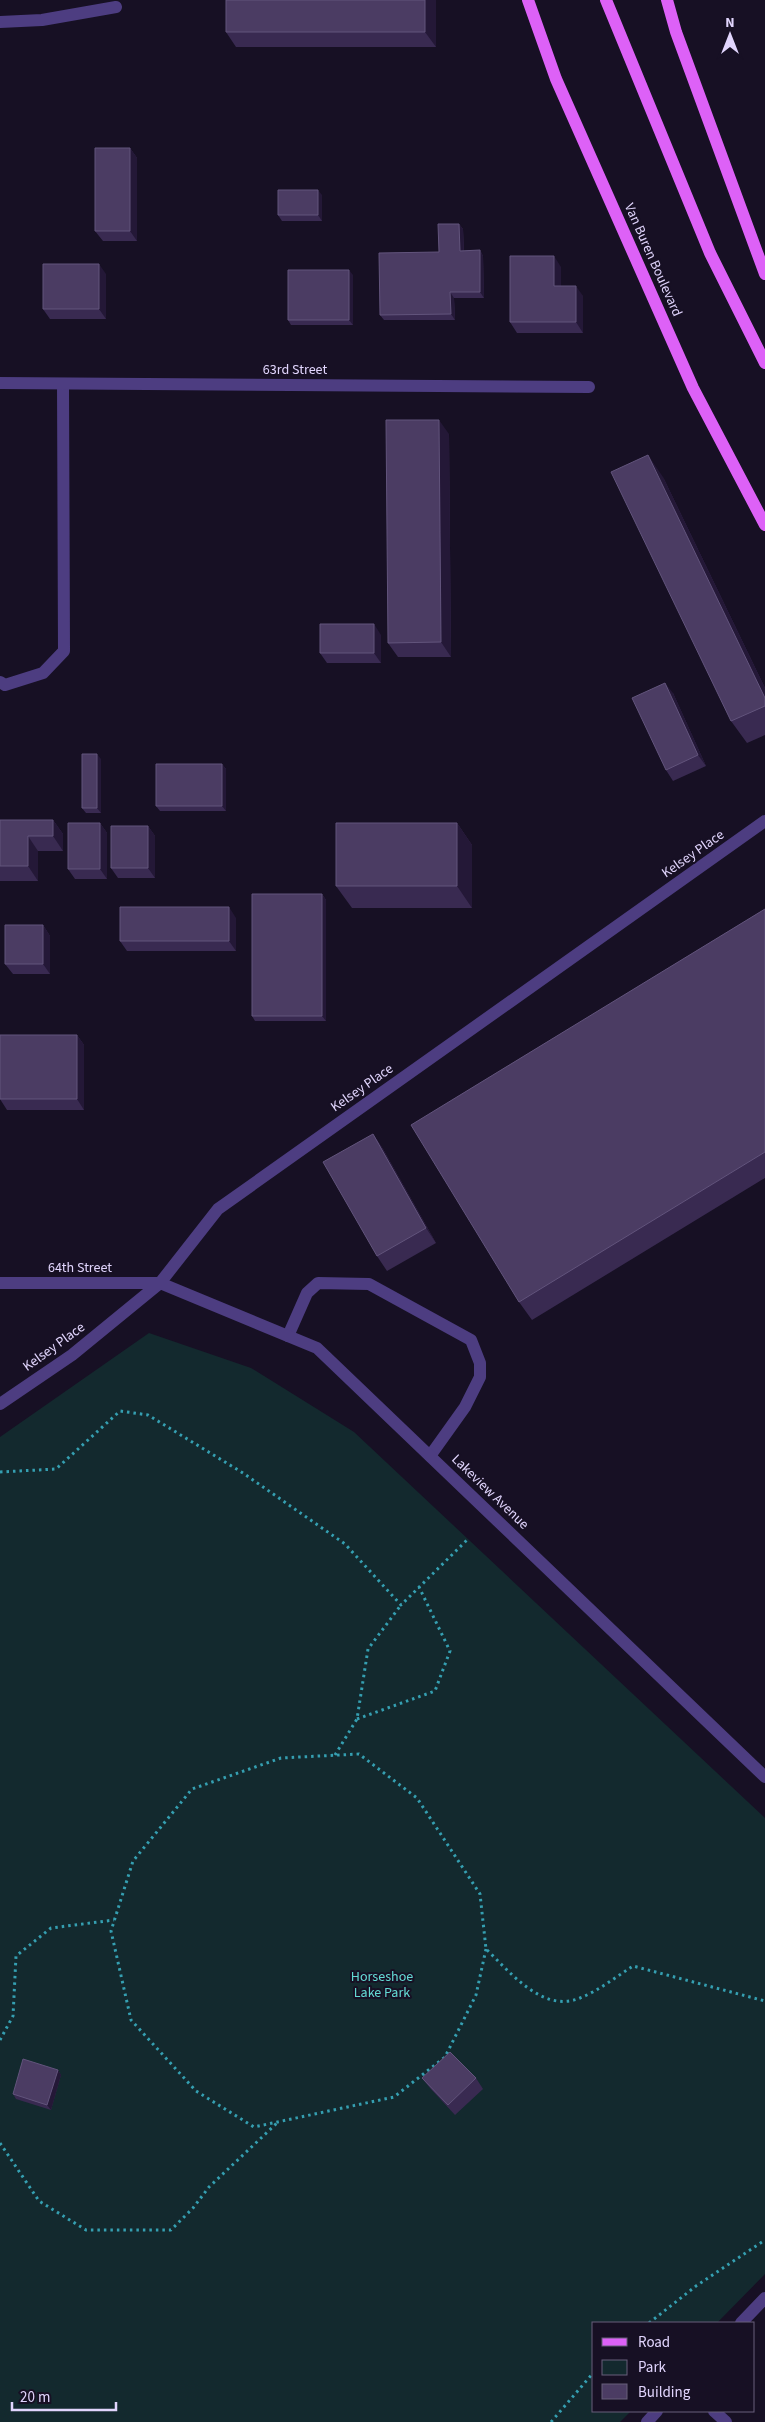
<svg xmlns="http://www.w3.org/2000/svg" width="765" height="2422" viewBox="0 0 765 2422" font-family="'Source Sans 3',sans-serif">
	<rect width="100%" height="100%" fill="#171024"/>
	<path fill="#13292e" d="M149 1333 251 1368 354 1432 765 1818V2274L717 2323H594V2411H631L620 2422H0V1437Z"/>
	<g fill="none" stroke-linecap="round" stroke-linejoin="round">
		<path stroke="#359fb1" stroke-width="3" stroke-dasharray="2.5 4" stroke-linecap="butt" d="M0 1472 56 1469 120 1411 148 1415 243 1473 345 1544 401 1605 468 1539
			M357 1719 435 1691 450 1651 419 1587
			M335 1755 357 1719 368 1649 401 1605
			M486 1949 476 1995 445 2057 394 2097 254 2127 196 2091 131 2020 111 1931 133 1861 192 1789 281 1758 359 1754 417 1798 480 1894 486 1949C509 1971 543 2014 580 1998 598 1991 616 1977 633 1966L765 2001
			M0 2040 13 2016 16 1956 51 1928 114 1920
			M0 2143 39 2201 86 2230H171L193 2208 209 2187 277 2123
			M649 2323 696 2286 765 2240
			M551 2422 594 2372"/>
		<path stroke="#4d3d81" stroke-width="12" d="M0 22 42 20 116 7
			M0 682 5 685 43 673 64 651 63 384
			M288 1336 307 1293 318 1283 369 1284 471 1340 480 1363V1377L465 1407 430 1456
			M714 2411 726 2422"/>
		<path stroke="#4d3d81" stroke-width="12" d="M0 383 589 387
			M0 1283H160L317 1348 765 1777
			M0 1404 72 1355 160 1283 218 1209 765 821
			M741 2323 765 2298
			M647 2422 657 2411"/>
		<path stroke="#dd61f7" stroke-width="12" d="M528 0 556 79 693 388 765 525
			M606 0 710 253 765 363
			M667 0 676 32 765 274"/>
	</g>
	<path fill="#392a51" d="M436 0V47H236L226 32Z
		M130 148 137 158V241H103L95 231Z
		M322 195V221H282L278 215Z
		M459 224 463 229 464 251 480 250 483 256 484 298H454L455 320H384L380 315 439 252Z
		M561 267V286L583 296V333H517L510 322Z
		M106 274V319H50L43 309Z
		M353 275V325H291L288 320Z
		M449 434 451 657H398L388 643Z
		M663 477 765 688V735L747 743 731 721Z
		M381 635V663H327L320 653Z
		M673 693 706 766 673 781 666 770Z
		M101 759V813H86L82 808Z
		M222 764 226 769V811H160L156 806Z
		M0 820H53L63 834V851H38V881H0Z
		M100 823 107 833V879H75L68 869Z
		M457 823 472 845V908H352L336 886Z
		M148 826 155 836V878H118L111 868Z
		M322 894 326 900V1021H255L252 1016Z
		M765 909V1178L532 1320 519 1302Z
		M236 918V951H127L120 941Z
		M43 925 50 936V974H13L5 964Z
		M77 1035 84 1045V1110H7L0 1099Z
		M373 1134 383 1149 436 1243 387 1271 377 1256Z
		M58 2070 61 2075 51 2110 16 2099 13 2094Z
		M422 2078H476L483 2089 455 2115 430 2088Z"/>
	<path fill="#241837" d="M425 0H436V47L425 32Z
		M130 148 137 158V241L130 231Z
		M318 190 322 195V221L318 215Z
		M459 224 463 229 464 256 460 251Z
		M480 250 483 256 484 298 480 292Z
		M554 256 561 267V296L554 286Z
		M99 264 106 274V319L99 309Z
		M349 270 353 275V325L349 320Z
		M576 286 583 296V333L576 322Z
		M450 292 454 298 455 320 451 314Z
		M439 420 449 434 451 657 441 642Z
		M648 455 663 477 765 688V698Z
		M374 624 381 635V663L374 653Z
		M665 683 673 693 706 766 698 755Z
		M97 754 101 759V813L97 808Z
		M222 764 226 769V811L222 806Z
		M53 820 63 834V851L53 836Z
		M100 823 107 833V879L100 869Z
		M457 823 472 845V908L457 886Z
		M148 826 155 836V878L148 868Z
		M28 836 38 851V881L28 866Z
		M322 894 326 900V1021L322 1016Z
		M229 907 236 918V951L229 941Z
		M43 925 50 936V974L43 964Z
		M77 1035 84 1045V1110L77 1099Z
		M373 1134 383 1149 436 1243 426 1228Z
		M58 2070 61 2075 51 2110 47 2105Z"/>
	<path fill="#4b3c63" stroke="#62547c" d="M226 0H425V32H226Z
		M95 148H130V231H95Z
		M278 190H318V215H278Z
		M438 224H459L460 251 480 250V292H450L451 314 380 315 379 253 439 252Z
		M510 256H554V286H576V322H510Z
		M43 264H99V309H43Z
		M288 270H349V320H288Z
		M386 420H439L441 642 388 643Z
		M648 455 765 698V706L731 721 611 472Z
		M320 624H374V653H320Z
		M665 683 698 755 666 770 632 698Z
		M82 754H97V808H82Z
		M156 764H222V806H156Z
		M0 820H53V836H28V866H0Z
		M68 823H100V869H68Z
		M336 823H457V886H336Z
		M111 826H148V868H111Z
		M252 894H322V1016H252Z
		M120 907H229V941H120Z
		M765 909V1152L519 1302 411 1125Z
		M5 925H43V964H5Z
		M0 1035H77V1099H0Z
		M373 1134 426 1228 377 1256 323 1162Z
		M450 2052 476 2078 448 2105 422 2078Z
		M23 2059 58 2070 47 2105 13 2094Z"/>
	<g text-anchor="middle" dominant-baseline="central" stroke-width="4" stroke-linejoin="round" paint-order="stroke">
		<g font-size="14" fill="#e1d5fd" stroke="#171024">
			<text transform="translate(653 260) rotate(66)">Van Buren Boulevard</text>
			<text x="295" y="370">63rd Street</text>
			<text transform="translate(693 854) rotate(-35)">Kelsey Place</text>
			<text transform="translate(362 1088) rotate(-35)">Kelsey Place</text>
			<text x="80" y="1268">64th Street</text>
			<text transform="translate(54 1347) rotate(-36)">Kelsey Place</text>
			<text transform="translate(490 1492) rotate(44)">Lakeview Avenue</text>
		</g>
		<g font-size="14" fill="#64dad4" stroke="#171024">
			<text x="382" y="1977">Horseshoe<tspan x="382" dy="16">Lake Park</tspan></text>
		</g>
	</g>
	<rect x="592" y="2322" width="162" height="90" fill="#171024" stroke="#685f7b"/>
	<rect x="602" y="2338" width="25" height="8" fill="#dd61f7" stroke="#685f7b"/>
	<text x="638" y="2347" font-size="15" fill="#e1d5fd">Road</text>
	<rect x="602" y="2360" width="25" height="15" fill="#13292e" stroke="#685f7b"/>
	<text x="638" y="2372" font-size="15" fill="#e1d5fd">Park</text>
	<rect x="602" y="2384" width="25" height="15" fill="#4b3c63" stroke="#685f7b"/>
	<text x="638" y="2397" font-size="15" fill="#e1d5fd">Building</text>
	<g transform="translate(730 35)" stroke="#171024" stroke-width="4" paint-order="stroke">
	<path d="M0-4L9 19L0 12L-9 19Z" fill="#e1d5fd"/>
	<text y="-8" font-size="14" font-weight="bold" text-anchor="middle" fill="#e1d5fd">N</text>
	</g>
	<path d="M12 2402v8h104v-8" fill="none" stroke="#e1d5fd" stroke-width="2.5"/>
	<text x="20" y="2402" font-size="15" fill="#e1d5fd" stroke="#171024" stroke-width="4" paint-order="stroke">20 m</text>
</svg>
